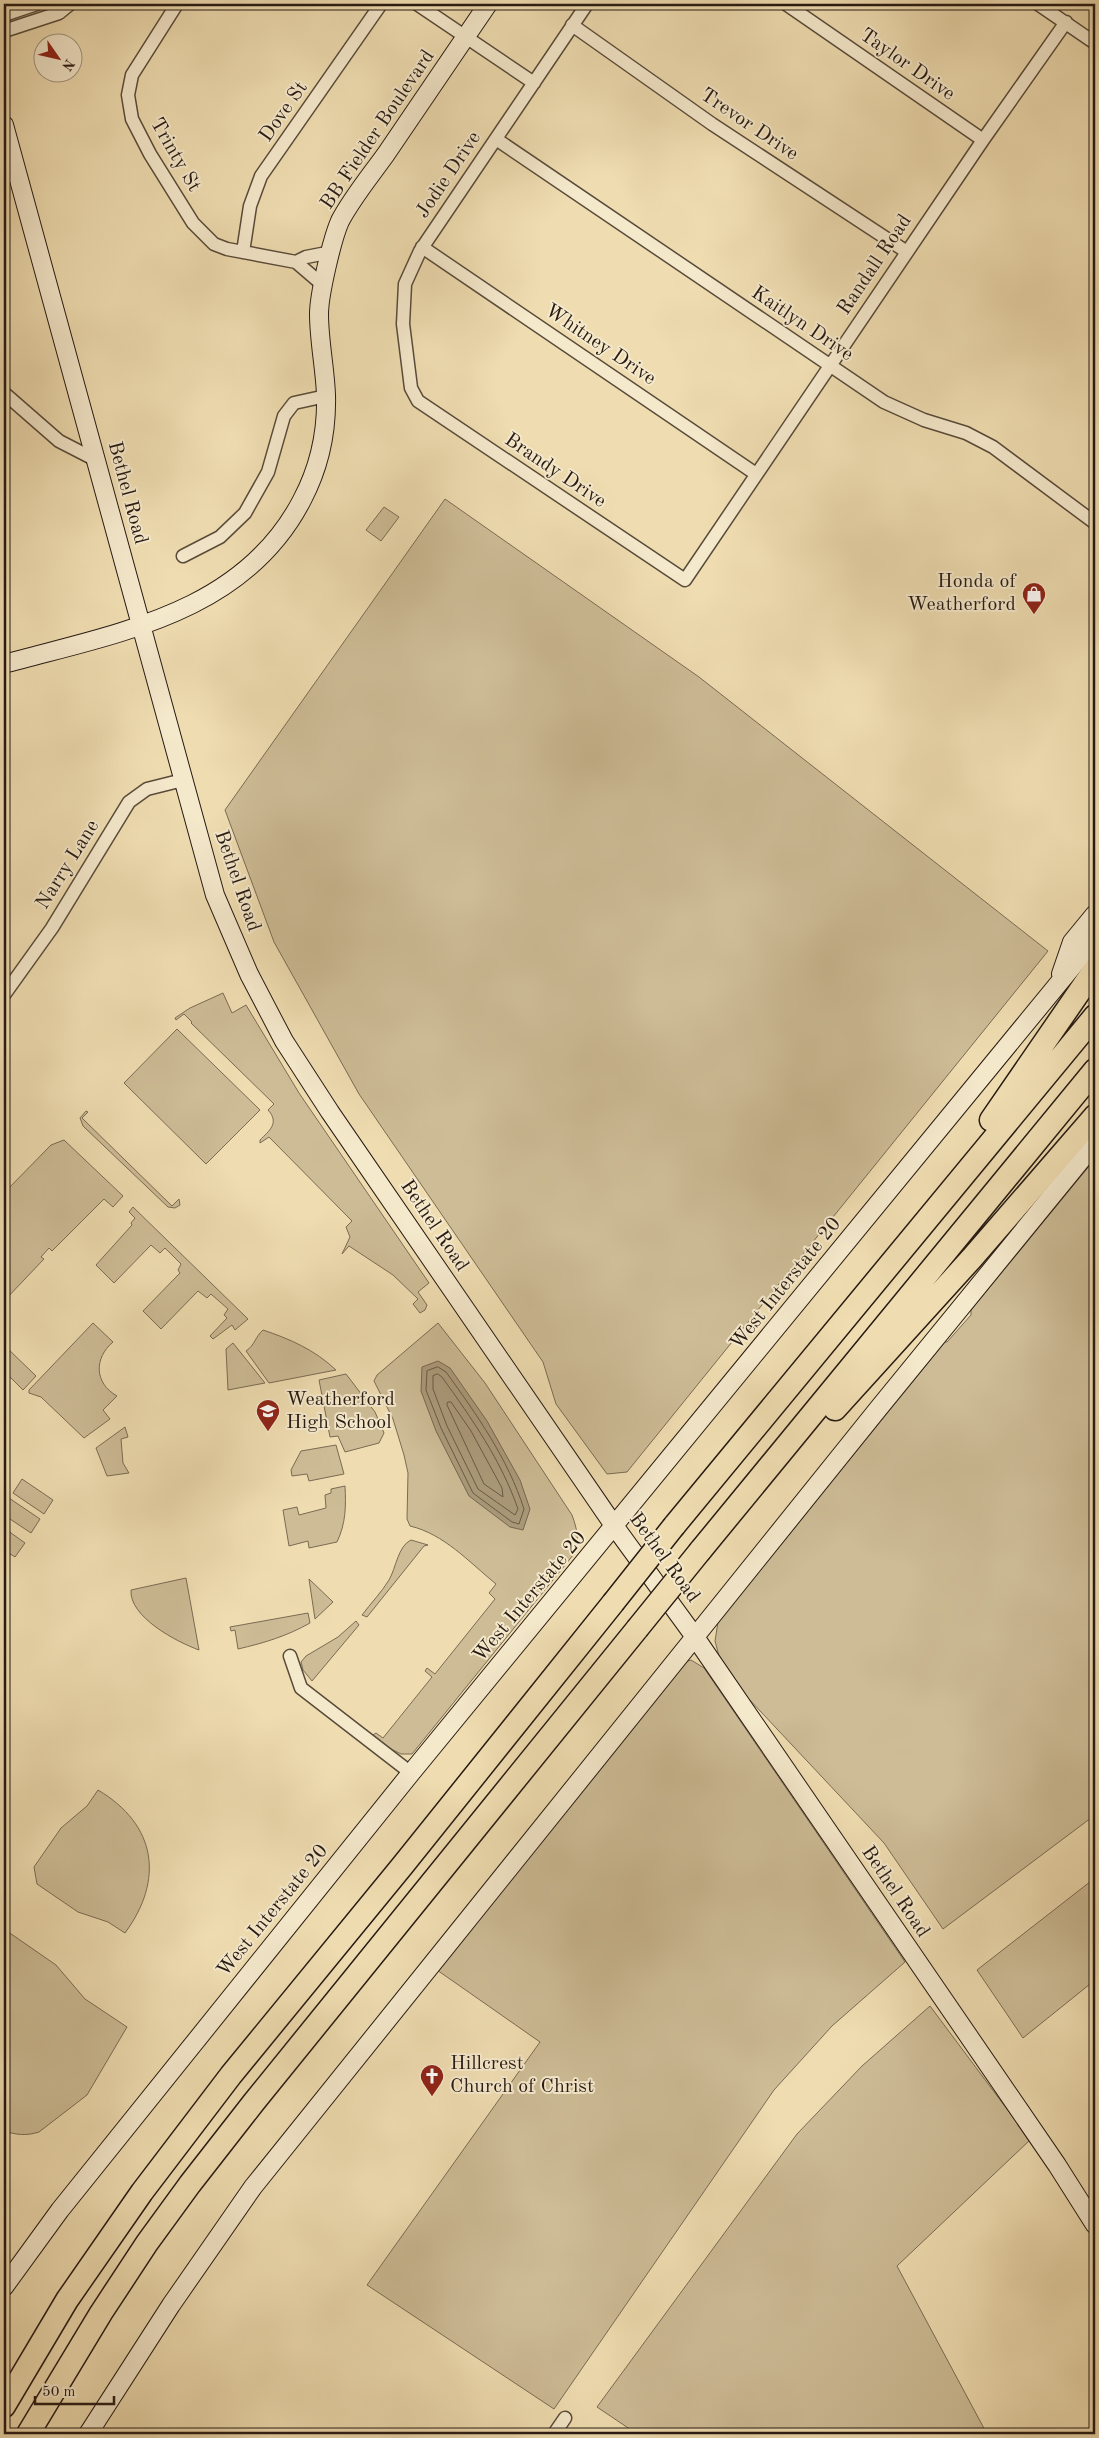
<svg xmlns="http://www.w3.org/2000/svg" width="1099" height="2438" viewBox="0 0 1099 2438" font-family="'Old Standard TT',serif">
	<rect width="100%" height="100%" fill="#efddb1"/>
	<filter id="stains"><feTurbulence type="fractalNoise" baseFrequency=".004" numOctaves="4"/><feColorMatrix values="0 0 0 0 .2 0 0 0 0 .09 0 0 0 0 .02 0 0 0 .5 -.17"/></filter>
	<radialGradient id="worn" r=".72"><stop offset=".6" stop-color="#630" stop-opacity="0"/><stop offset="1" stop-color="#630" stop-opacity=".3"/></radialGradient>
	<path fill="#cdbc96" stroke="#7a6b54" d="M445 499 699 677 1048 951 627 1472 607 1474 556 1404 543 1362 359 1094 274 942 225 810Z
		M384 507 399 517 381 541 366 530Z
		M223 993 232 1013 246 1005 299 1093 429 1283 418 1292 427 1305 425 1310 420 1313 413 1304 418 1299 393 1275 349 1246 342 1254 350 1237 346 1227 352 1221 269 1137 260 1143V1140C269 1131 280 1123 268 1110L274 1104 191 1023 192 1022 184 1014 176 1020 175 1018 190 1008Z
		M177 1029 260 1110 206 1164 124 1083Z
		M86 1111 88 1112 82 1118 172 1206 179 1199 180 1205 175 1208 168 1207 83 1126 80 1118Z
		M64 1140 123 1196 113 1207 104 1199 52 1251 49 1248 41 1257 44 1259 4 1301V1193L51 1145Z
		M1095 1159V1815L943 1929 884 1843 747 1697 719 1656 715 1641 718 1622 945 1342H947L971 1315V1310Z
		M133 1207 248 1319 235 1330 232 1325 213 1339 210 1336 227 1318 224 1315 228 1309 211 1294 207 1298 198 1291 161 1329 143 1311 180 1273 178 1270 181 1264 165 1248 160 1253 151 1245 114 1283 96 1265 132 1225 131 1223 135 1218 129 1212Z
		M93 1323 113 1342C94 1358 94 1383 117 1396L103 1410 110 1419 84 1438 41 1397 29 1393V1390Z
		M438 1323 485 1383 572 1515C577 1529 580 1540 574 1554L412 1754H401L391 1749 373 1735 376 1733 383 1738 432 1677 425 1671 427 1668 435 1674 495 1599 489 1593 496 1584C469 1562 444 1534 410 1526L407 1519 408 1473 404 1455 393 1419 374 1381 377 1375Z
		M263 1330C290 1339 315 1350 336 1370L269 1383 246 1351C255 1345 255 1337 263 1330Z
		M233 1343 265 1383 228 1390 226 1349Z
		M4 1345 36 1376 23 1390 4 1371 6 1364 4 1361Z
		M346 1374 375 1412 384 1433 379 1443 345 1452 338 1436 330 1437 319 1380Z
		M125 1427 128 1437 121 1439 123 1463 129 1473 107 1476 96 1448Z
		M336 1445 344 1474 309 1481 307 1474 292 1476 291 1470 301 1451Z
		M22 1479 53 1500 44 1514 13 1493Z
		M345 1486C346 1506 346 1523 337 1542L309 1548 308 1541 289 1546 283 1510 297 1507 299 1515 326 1508 325 1495 331 1493V1489Z
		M9 1498 40 1519 31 1533 4 1515V1506Z
		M4 1528 25 1543 15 1557 4 1550Z
		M411 1540 428 1545 424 1546 367 1617 362 1615C371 1603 381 1593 389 1580 396 1568 398 1546 411 1540Z
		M186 1578 199 1650C177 1642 129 1617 131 1590Z
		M309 1579 333 1602 315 1619Z
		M308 1613 310 1623C287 1636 264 1643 238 1649L235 1630 231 1631 230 1627Z
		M356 1621 359 1625 312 1681 303 1670 301 1662 306 1656 338 1637Z
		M691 1660 704 1668 905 1962 832 2026 774 2090 554 2409 367 2285 540 2042 437 1970 685 1662Z
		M98 1790C157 1825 164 1880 125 1933L108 1922 78 1912 37 1884 34 1867 61 1828 87 1806Z
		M1095 1878V1980L1023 2038 977 1970Z
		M4 1929 56 1965 85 1999 127 2027 87 2095 39 2132C26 2136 17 2135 4 2131Z
		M930 2006 1030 2140 897 2266 987 2434H637L597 2407 797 2134 862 2066Z"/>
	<path fill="#ab9b7b" stroke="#766751" d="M438 1361 450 1368 487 1421 520 1480 530 1509 523 1530 510 1527 469 1496 436 1431 421 1391 422 1367Z"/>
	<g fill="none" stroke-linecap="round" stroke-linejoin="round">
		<path stroke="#695a47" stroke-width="1" d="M438 1367 446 1372C477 1415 508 1459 524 1509L519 1524 512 1522 473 1493 441 1428 426 1390 427 1371Z
			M438 1374 442 1377C472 1419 501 1460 518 1509L515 1515 478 1489 447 1426 433 1389V1376Z
			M448 1402H451L471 1431 502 1488 503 1497 484 1484 447 1405Z"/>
		<g stroke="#594b3a" stroke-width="15">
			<path id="street" d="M177 4 132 75 128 95 132 119 150 154 193 223 214 244 227 249 296 262 324 286
				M417 4 534 83
				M587 4 420 251 405 284 403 324 411 388 418 401 685 580 983 140 1066 22
				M786 4 983 140
				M1038 4 1095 43
				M4 15 37 4
				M572 25 712 124 907 252
				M4 31 59 13 70 4
				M496 139 884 402 924 420 966 433 993 447 1095 523
				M422 247 756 474
				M243 252 250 206 261 176 381 4
				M296 262 306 257 332 252
				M4 393 59 441 96 460
				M183 556 220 537 245 513 268 472 284 416 294 403 326 396
				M4 995 52 928 129 802 147 789 183 780
				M290 1656 301 1688 411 1773
				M554 2434 565 2418"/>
		</g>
		<g stroke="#271a13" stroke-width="20">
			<path id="secondary" d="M4 125 215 895 249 974 284 1041 330 1112 615 1527 695 1637 1057 2165 1095 2225
				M4 664C116 633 243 614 302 500 319 468 327 431 326 395 325 368 319 341 319 314 319 295 332 239 340 221 352 198 371 175 386 154 420 104 454 54 488 4
				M1061 974 1072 942 1095 914
				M4 2287 60 2210 411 1773 1095 939
				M88 2434 171 2305 253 2187 878 1409 1095 1143"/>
		</g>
		<g stroke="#271a13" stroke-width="25">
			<path id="highway" d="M991 1120 1095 969
				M835 1409 972 1258 1095 1116
				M674 1526 1095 1016
				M700 1551 1095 1070
				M4 2406 67 2300 142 2192 231 2075 403 1865 613 1603
				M28 2434 101 2313 147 2243 190 2184 254 2102 637 1629"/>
		</g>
		<use href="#street" stroke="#f5e9cc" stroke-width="12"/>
		<use href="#secondary" stroke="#f5e9cc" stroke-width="18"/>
		<use href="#highway" stroke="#efddb1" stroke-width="22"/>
		<g stroke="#271a13" stroke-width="25" stroke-linecap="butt">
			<path id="highway-bridge" d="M613 1603 674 1526
				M637 1629 700 1551"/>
		</g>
		<use href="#highway-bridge" stroke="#efddb1" stroke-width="22"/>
	</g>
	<defs>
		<g id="shop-pin" transform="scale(1.25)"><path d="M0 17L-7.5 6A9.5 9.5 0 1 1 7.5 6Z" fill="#8f2418" stroke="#f5e9cc"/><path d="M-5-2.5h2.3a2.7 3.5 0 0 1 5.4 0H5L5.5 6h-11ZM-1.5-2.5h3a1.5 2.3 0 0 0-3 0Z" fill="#fff"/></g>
		<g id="school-pin" transform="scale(1.25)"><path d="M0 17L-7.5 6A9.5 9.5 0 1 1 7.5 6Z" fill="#8f2418" stroke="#f5e9cc"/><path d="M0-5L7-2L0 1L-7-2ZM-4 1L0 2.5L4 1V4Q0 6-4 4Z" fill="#fff"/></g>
		<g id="church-pin" transform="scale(1.25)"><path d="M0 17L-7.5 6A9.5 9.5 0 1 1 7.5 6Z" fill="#8f2418" stroke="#f5e9cc"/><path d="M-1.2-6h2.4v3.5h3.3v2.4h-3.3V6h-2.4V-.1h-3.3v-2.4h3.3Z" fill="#fff"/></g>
	</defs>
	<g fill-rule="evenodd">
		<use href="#shop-pin" x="1034" y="594"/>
		<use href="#school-pin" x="268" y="1411"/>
		<use href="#church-pin" x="432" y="2076"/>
	</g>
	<g text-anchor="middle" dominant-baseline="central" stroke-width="4" stroke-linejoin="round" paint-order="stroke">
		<g font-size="20" fill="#271a13" stroke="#f5e9cc">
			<text transform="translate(907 65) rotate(35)">Taylor Drive</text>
			<text transform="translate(284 112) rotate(-55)">Dove St</text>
			<text transform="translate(749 125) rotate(34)">Trevor Drive</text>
			<text transform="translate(378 130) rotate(-56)">BB Fielder Boulevard</text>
			<text transform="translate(175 155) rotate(60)">Trinty St</text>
			<text transform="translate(449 175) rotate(-56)">Jodie Drive</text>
			<text transform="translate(875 265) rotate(-56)">Randall Road</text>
			<text transform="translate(802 324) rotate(34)">Kaitlyn Drive</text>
			<text transform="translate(600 345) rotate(34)">Whitney Drive</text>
			<text transform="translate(555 471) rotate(34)">Brandy Drive</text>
			<text transform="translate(127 493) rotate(75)">Bethel Road</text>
			<text transform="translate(68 865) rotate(-58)">Narry Lane</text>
			<text transform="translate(237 881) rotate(71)">Bethel Road</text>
			<text transform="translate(434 1226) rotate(56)">Bethel Road</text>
			<text transform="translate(786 1284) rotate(-51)">West Interstate 20</text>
			<text transform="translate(664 1558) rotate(54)">Bethel Road</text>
			<text transform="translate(530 1597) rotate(-50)">West Interstate 20</text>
			<text transform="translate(895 1892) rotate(56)">Bethel Road</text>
			<text transform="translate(273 1911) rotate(-51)">West Interstate 20</text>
		</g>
		<g font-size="20" fill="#271a13" stroke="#f5e9cc" text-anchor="start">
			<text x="1016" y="582" text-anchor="end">Honda of<tspan x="1016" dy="23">Weatherford</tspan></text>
			<text x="286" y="1400">Weatherford<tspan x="286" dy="23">High School</tspan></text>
			<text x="450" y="2064">Hillcrest<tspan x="450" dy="23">Church of Christ</tspan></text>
		</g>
	</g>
	<rect width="1099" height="2438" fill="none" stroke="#efddb1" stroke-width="20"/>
	<rect x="5" y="5" width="1089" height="2428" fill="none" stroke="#271a13" stroke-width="2.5"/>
	<rect x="10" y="10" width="1079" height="2418" fill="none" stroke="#271a13"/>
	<g transform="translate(58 58) rotate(124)"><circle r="24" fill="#f5e9cc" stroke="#a39682"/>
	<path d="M0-4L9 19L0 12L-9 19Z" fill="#8f2418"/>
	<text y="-8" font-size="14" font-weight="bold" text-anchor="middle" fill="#271a13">N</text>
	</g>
	<path d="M35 2396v8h79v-8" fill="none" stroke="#271a13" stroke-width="2.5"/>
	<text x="42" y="2396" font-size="15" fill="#271a13" stroke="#f5e9cc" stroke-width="4" paint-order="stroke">50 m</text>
	<rect width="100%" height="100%" filter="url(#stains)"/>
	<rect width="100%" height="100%" fill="url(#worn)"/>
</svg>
